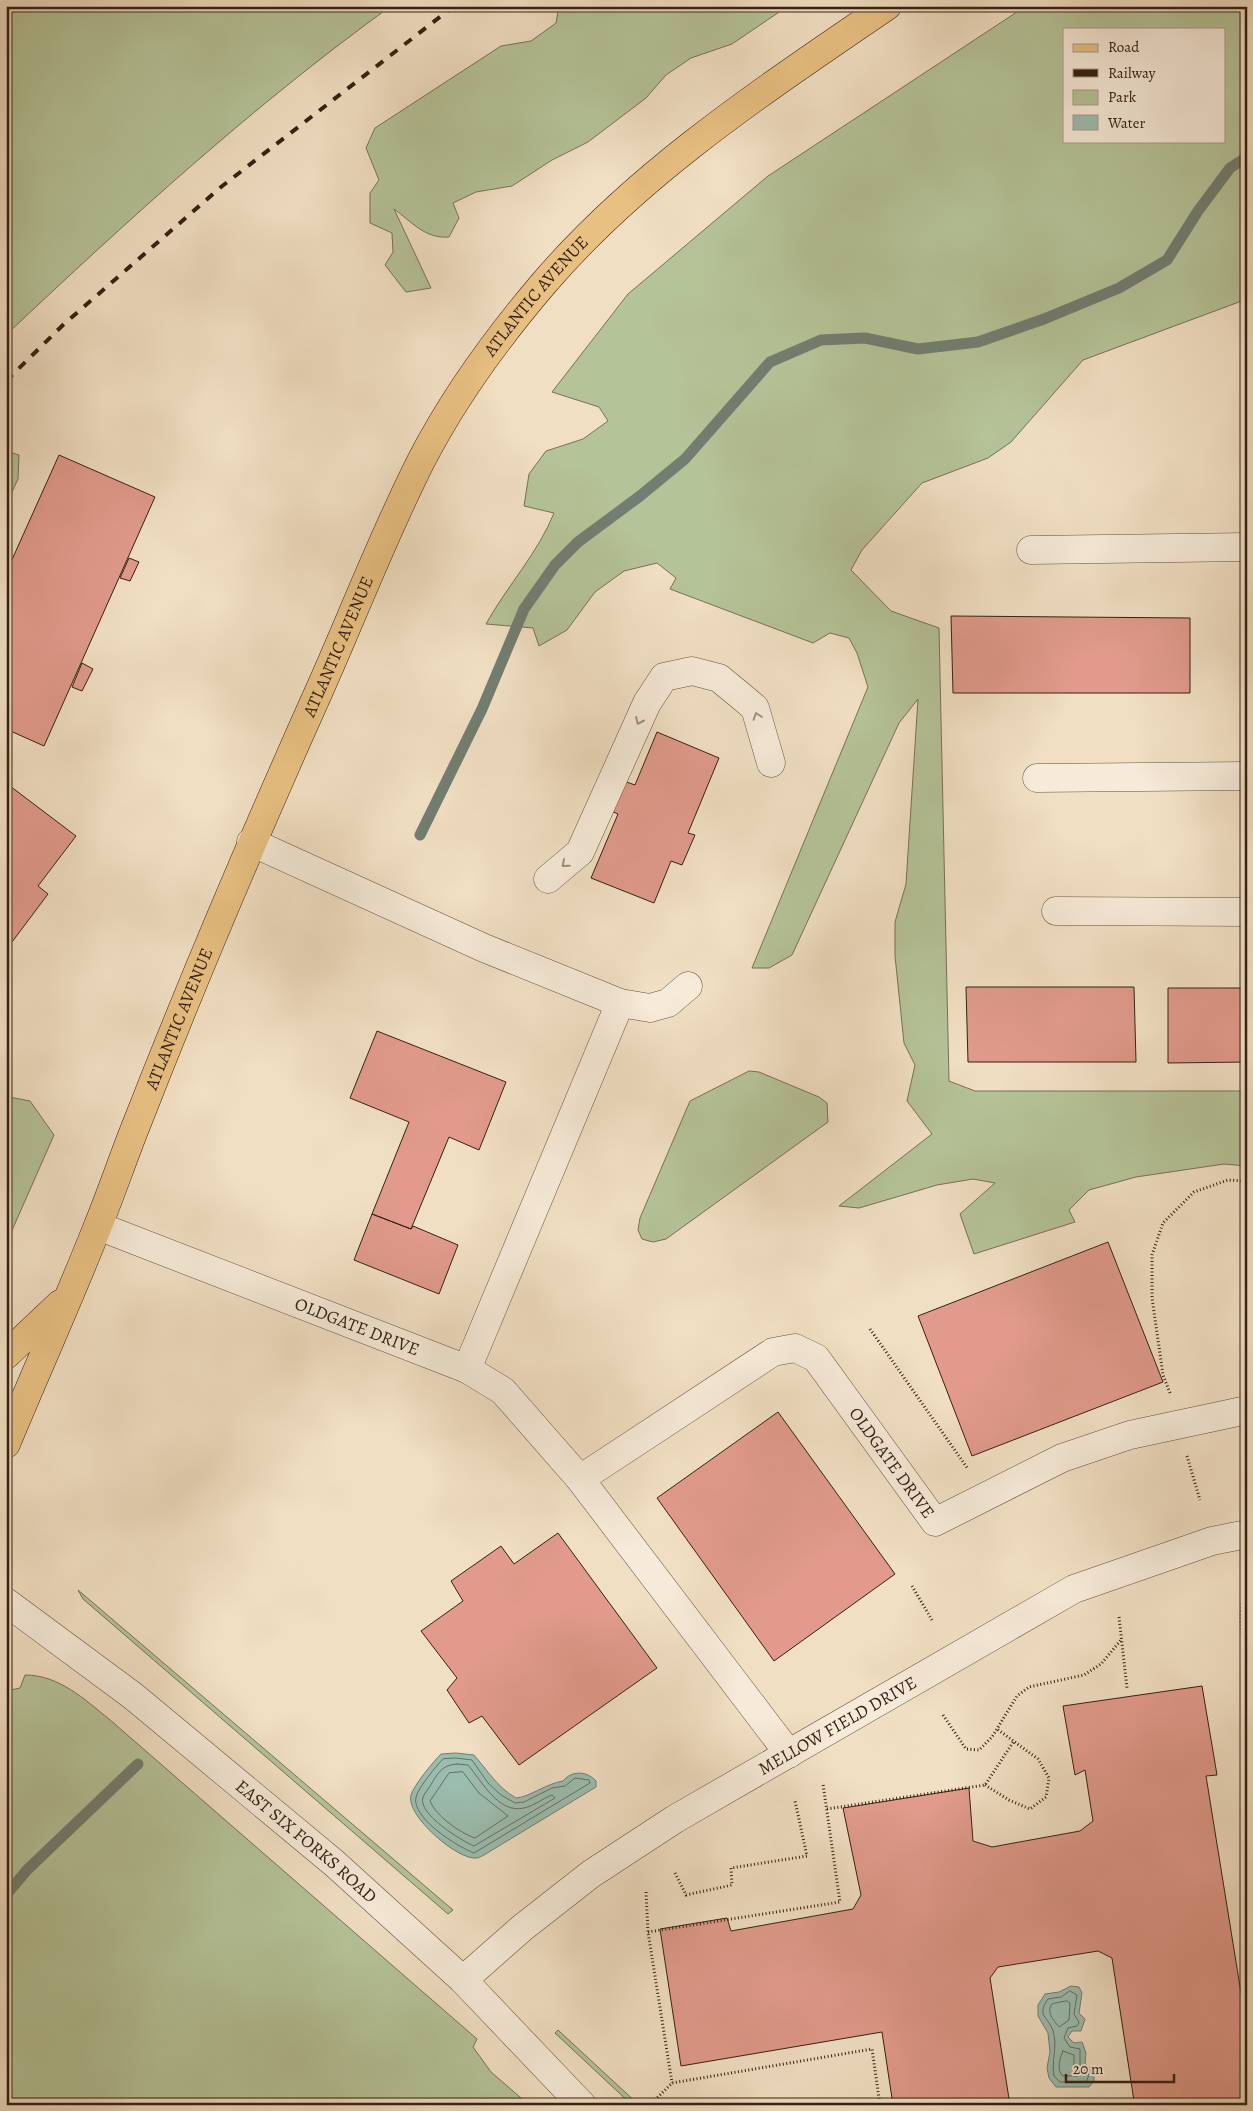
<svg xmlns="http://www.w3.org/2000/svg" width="1253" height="2111" viewBox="0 0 1253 2111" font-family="Alegreya,serif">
	<rect width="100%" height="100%" fill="#f1dfc3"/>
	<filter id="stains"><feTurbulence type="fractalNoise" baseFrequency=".004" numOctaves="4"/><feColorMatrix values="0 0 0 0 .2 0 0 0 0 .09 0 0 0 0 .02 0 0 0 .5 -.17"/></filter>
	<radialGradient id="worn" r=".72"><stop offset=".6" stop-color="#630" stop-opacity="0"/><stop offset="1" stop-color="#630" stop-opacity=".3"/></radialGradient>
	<path fill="#b5c398" stroke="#757256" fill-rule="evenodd" d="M6 6H391C254 105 129 219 6 335Z
		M559 6H788L732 44 691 58 666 75 646 98 588 142 552 160 512 186 476 192 453 203 459 218 449 237C425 239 412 222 394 209L431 288 406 292 385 265 393 252 392 233 370 223V193L379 180 366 148 375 128 501 46 531 41 556 23Z
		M1026 6H1247V299L1083 360 1011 442 988 458 922 483 862 550 851 570 891 611 939 628 949 1081 975 1091H1247V1166L1224 1164 1136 1177 1089 1190 1069 1210 1075 1222 974 1254 960 1214 995 1183 973 1179 937 1185 859 1208 839 1206 932 1134 907 1101 915 1065 904 1043 895 956V922L906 884 918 699 899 723 792 955 769 968H752L868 687 857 653 849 638 830 633 813 643 670 589 676 578 657 563 624 571 595 592 567 630 539 646 533 628 486 624C507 586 538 553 554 513L524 506 529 474 546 451 583 439 608 421 599 407 552 392 628 294 768 176ZM1064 29H1224V141H1064Z
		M6 451 19 455 18 479 6 505Z
		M749 1071 759 1072 819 1097 827 1103 828 1122 666 1239 653 1242 642 1239 638 1230 640 1218 690 1101Z
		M9 1097 30 1101 54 1135 6 1244V1101Z
		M78 1590 453 1910 448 1914 83 1599Z
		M25 1675C59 1675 84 1699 109 1719L477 2039 473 2047 491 2072 529 2105H6V1691L20 1688Z
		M558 2030 639 2105H632L555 2033Z"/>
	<path fill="#9bbdaf" stroke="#727e71" d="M456 1753 474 1755C488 1771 497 1787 516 1798 530 1797 545 1784 563 1781 572 1770 587 1771 596 1781V1787L484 1855C482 1856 478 1858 477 1858 458 1861 405 1815 411 1795 414 1785 433 1762 441 1754Z
		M1071 1986 1079 1987 1082 1993 1079 2013 1085 2019 1081 2031H1072L1068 2037 1074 2043 1082 2042 1086 2053 1085 2063 1094 2072V2081L1089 2087H1056L1049 2078 1047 2068 1050 2052 1048 2033 1038 2016V2005L1045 1994 1059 1992Z"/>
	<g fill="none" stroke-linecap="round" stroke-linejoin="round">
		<path stroke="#686e61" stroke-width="1" d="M456 1758 472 1760 488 1783 501 1795 515 1803 524 1802 552 1788 565 1786 575 1778 589 1780 590 1783 474 1853C458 1847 411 1818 416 1797 418 1788 437 1765 443 1759Z
			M457 1764 468 1765C482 1781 498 1814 524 1808 534 1806 543 1798 552 1795L555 1798 474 1846C462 1841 417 1814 423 1797 425 1792 431 1786 433 1781 440 1770 444 1765 457 1764Z
			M463 1772 479 1793 508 1816 475 1838C460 1833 436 1816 430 1801L449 1773Z
			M1070 1991 1077 1995 1074 2014 1079 2022 1077 2026 1068 2028 1064 2038 1070 2047 1080 2049V2065L1089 2075 1086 2082H1060L1054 2076C1051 2061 1058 2046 1053 2031 1048 2016 1036 2016 1048 1999L1061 1997Z
			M1067 2001 1070 2003 1069 2020 1059 2027C1053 2020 1046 2012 1052 2004Z
			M1063 2051 1074 2055V2066L1079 2073 1078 2076H1063C1056 2070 1060 2058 1063 2051Z"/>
		<path stroke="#727e71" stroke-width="11" d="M420 835 482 709 524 609 555 565 578 542 640 496 685 459 770 362 821 340 865 338 918 349 978 342 1044 319 1119 288 1167 260 1198 211 1230 168 1247 157
			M6 1895 27 1870 138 1764"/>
	</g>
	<path fill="#e19a8b" stroke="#352013" d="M59 455 155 497 44 746 6 729V573Z
		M129 558 139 562 130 581 120 578Z
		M951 616 1190 618V693H953Z
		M1246 617H1247V693H1246Z
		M82 663 93 669 82 691 72 687Z
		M657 732 719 758 688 833 695 835 682 865 671 861 654 903 591 878 618 814 609 810 621 780 635 785Z
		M6 783 76 836 38 886 48 894 6 950Z
		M966 987H1134L1136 1062H968Z
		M1168 988H1247V1062L1168 1063Z
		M377 1031 506 1082 479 1150 449 1137 411 1229 372 1214 409 1122 350 1098Z
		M372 1214 411 1229 413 1226 458 1245 439 1294 354 1260Z
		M1108 1242 1163 1382 972 1456 918 1316Z
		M778 1412 895 1574 774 1661 657 1498Z
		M558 1533 657 1668 519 1765 482 1716 469 1723 447 1690 457 1678 421 1631 463 1601 451 1581 501 1546 514 1564Z
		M1202 1686 1217 1775 1206 1776 1247 2030V2105H1131L1134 2101 1112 1958 1098 1951 998 1967 990 1978 1010 2105H893L882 2032 681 2066 660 1929 727 1918 731 1931 853 1909 861 1895 843 1808 969 1788 973 1841 992 1847 1080 1831 1093 1821 1085 1770 1075 1775 1063 1706Z"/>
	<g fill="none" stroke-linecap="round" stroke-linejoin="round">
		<g stroke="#64503f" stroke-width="29">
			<g id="minor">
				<path d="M1031 550 1247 547"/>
				<path d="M1037 778 1247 776"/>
				<path d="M251 842 484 948 620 1003 650 1008 668 1003 688 986"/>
				<path d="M548 879 580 852 647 703 664 677 692 671 719 678 742 697 755 708 771 763"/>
				<path d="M1056 911 1247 912"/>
				<path id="s1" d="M98 1226 467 1369 503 1391 580 1479 789 1754"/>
				<path d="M467 1369 620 1003"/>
				<path id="s2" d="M580 1479 773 1352 795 1348 816 1358 935 1522 1062 1458 1130 1435 1247 1410"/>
				<path id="s3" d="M6 1602 133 1696 334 1863 463 1980 582 2105"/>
				<path id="s4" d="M463 1980 522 1928 591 1874 675 1819 1074 1589 1212 1541 1247 1534"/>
			</g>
		</g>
		<g stroke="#352013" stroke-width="29">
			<g id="major">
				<path d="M6 1355 60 1304"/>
				<path id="s5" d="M6 1444C36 1372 68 1301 97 1228 111 1194 123 1158 137 1123 194 977 255 834 319 691 353 615 383 536 421 461 454 397 497 338 544 283 640 171 766 89 887 6"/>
			</g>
		</g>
		<path stroke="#352013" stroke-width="3" stroke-dasharray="1 2.5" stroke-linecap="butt" d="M870 1329 968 1469
			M1170 1393 1163 1375 1152 1298V1255L1163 1223 1194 1192 1228 1180 1247 1181
			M1187 1456 1200 1500
			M912 1586 932 1620
			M1247 1587C1236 1612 1243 1639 1247 1665
			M1119 1617 1127 1688
			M943 1715 966 1749 979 1750 992 1737 1017 1696 1029 1687 1084 1675 1101 1664 1121 1640
			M985 1785 1009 1800 1030 1809 1046 1797 1049 1778 1038 1759 997 1729
			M827 1809 985 1785 1014 1741
			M675 1873 686 1895 732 1885 731 1868 807 1856 795 1801
			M646 1892 648 1932 672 2083
			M648 1932 840 1902 823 1784
			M650 2105 672 2083 872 2049 880 2105"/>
		<use href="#minor" stroke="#f6ead8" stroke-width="28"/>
		<use href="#major" stroke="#e8c082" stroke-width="28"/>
		<path stroke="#352013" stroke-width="4" stroke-dasharray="9 9" stroke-linecap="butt" d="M6 381 63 325 221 187 454 6"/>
	</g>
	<defs><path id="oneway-chevron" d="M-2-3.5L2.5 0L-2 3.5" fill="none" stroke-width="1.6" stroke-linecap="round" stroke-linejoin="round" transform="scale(1.25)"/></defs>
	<g stroke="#9f8f7f">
		<use href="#oneway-chevron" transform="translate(757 716) rotate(-108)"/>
		<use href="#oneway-chevron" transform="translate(639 721) rotate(114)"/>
		<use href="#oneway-chevron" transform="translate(565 864) rotate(139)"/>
	</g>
	<g text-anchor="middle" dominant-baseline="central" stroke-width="4.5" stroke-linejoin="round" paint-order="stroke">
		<g font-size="18" fill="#352013" stroke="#f6ead8">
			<text stroke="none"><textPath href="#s5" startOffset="1269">ATLANTIC AVENUE</textPath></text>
			<text stroke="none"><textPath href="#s5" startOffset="864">ATLANTIC AVENUE</textPath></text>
			<text stroke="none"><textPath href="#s5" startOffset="459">ATLANTIC AVENUE</textPath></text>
			<text stroke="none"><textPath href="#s1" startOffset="278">OLDGATE DRIVE</textPath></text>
			<text stroke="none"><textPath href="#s2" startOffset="406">OLDGATE DRIVE</textPath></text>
			<text stroke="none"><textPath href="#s4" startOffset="454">MELLOW FIELD DRIVE</textPath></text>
			<text stroke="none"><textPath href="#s3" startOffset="384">EAST SIX FORKS ROAD</textPath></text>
		</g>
	</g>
	<rect width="1253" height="2111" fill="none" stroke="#f1dfc3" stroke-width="25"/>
	<rect x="8" y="8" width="1238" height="2096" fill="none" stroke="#352013" stroke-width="2.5"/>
	<rect x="12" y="12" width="1228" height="2086" fill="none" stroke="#352013"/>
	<rect x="1063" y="28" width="162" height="115" fill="#f6ead8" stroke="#a99989"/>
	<rect x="1073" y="44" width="25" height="8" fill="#e8c082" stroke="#a99989"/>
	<text x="1108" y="52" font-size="15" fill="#352013">Road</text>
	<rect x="1073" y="69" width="25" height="8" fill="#352013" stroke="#a99989"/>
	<text x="1108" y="78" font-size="15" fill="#352013">Railway</text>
	<rect x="1073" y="90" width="25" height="15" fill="#b5c398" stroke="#a99989"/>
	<text x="1108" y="102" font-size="15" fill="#352013">Park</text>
	<rect x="1073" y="115" width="25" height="15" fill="#9bbdaf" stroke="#a99989"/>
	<text x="1108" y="128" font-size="15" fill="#352013">Water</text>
	<path d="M1066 2074v8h108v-8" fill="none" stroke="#352013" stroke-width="2.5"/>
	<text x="1073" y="2074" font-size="15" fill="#352013" stroke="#f6ead8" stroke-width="4" paint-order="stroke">20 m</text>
	<rect width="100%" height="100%" filter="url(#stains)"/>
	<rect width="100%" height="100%" fill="url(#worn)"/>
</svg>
